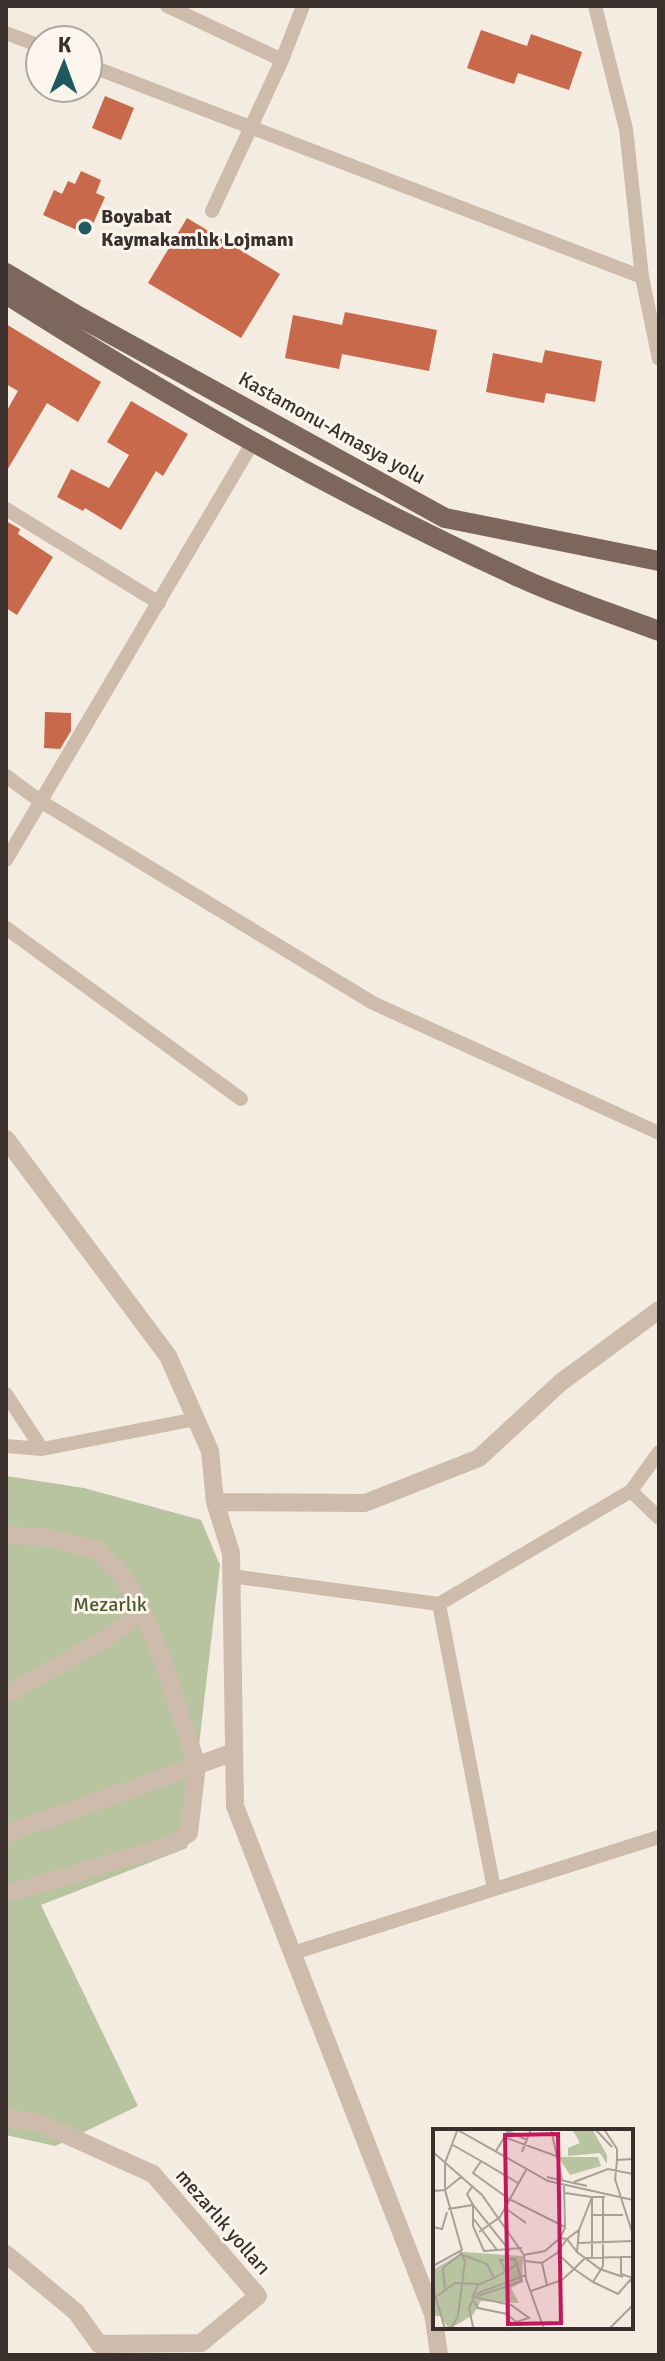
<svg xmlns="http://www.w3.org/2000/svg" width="665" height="2361" viewBox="0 0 665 2361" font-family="Signika,sans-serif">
	<rect width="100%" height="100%" fill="#f4ebe1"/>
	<path fill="#b8c4a0" d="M6 1476 84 1488 201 1520 220 1565 187 1848 41 1905 138 2106 55 2146 6 2135Z"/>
	<path fill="#c8694b" d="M481 30 527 46 531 34 582 52 569 90 518 73 514 84 467 68Z
		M105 96 134 108 121 140 92 128Z
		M81 171 101 180 96 193 105 197 88 235 43 215 54 190 62 194 68 181 75 184Z
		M187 218 280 274 241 338 148 283Z
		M345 312 437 330 429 371 342 354 339 369 285 358 293 315 342 325Z
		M6 324 101 382 78 422 47 403 6 472V412L18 391 6 384Z
		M545 350 602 361 595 402 546 393 544 403 486 392 493 353 542 363Z
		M131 401 188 434 163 476 156 471 121 530 85 508 83 511 57 497 71 469 109 488 129 455 107 442Z
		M6 521 20 529 18 534 53 557 17 615 6 608Z
		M45 712 71 713V731L60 749 44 748Z"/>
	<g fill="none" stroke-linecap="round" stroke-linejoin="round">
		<path stroke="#cdbbac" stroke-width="14" d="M167 6 282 60
			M595 6 626 129 642 277 659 359
			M6 33 40 46
			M88 65 642 277
			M212 211 282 60 303 6
			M6 509 159 603
			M6 776 40 801 373 1003 659 1133
			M6 860 253 442
			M6 928 241 1099
			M6 1394 42 1449
			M6 1446 42 1449 196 1419
			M631 1491 659 1452
			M231 1576 439 1604 494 1889
			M439 1604 631 1491 659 1518
			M293 1953 659 1837"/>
		<path stroke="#cdbbac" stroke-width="18" d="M6 1139 168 1356 210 1451 215 1502 365 1503 479 1458 560 1383 659 1310
			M215 1502 231 1553 235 1806 433 2314 435 2326
			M6 1535 45 1537 97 1550 124 1579 143 1612 161 1655 197 1765 189 1833 173 1844 6 1894
			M6 1695 108 1637 143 1612
			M6 1834 234 1752
			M6 2118 40 2123 153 2174 258 2296 201 2343 99 2344 76 2312 6 2254
			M435 2327 439 2355"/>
		<path stroke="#7d675c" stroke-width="20" d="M6 273 78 316 445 518 659 561
			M6 294C172 400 343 497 523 579 567 599 614 614 659 631"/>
	</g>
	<circle fill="#1f5a5e" stroke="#fbf5ee" stroke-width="3" cx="85" cy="228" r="8"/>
	<g text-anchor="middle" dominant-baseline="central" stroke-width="6" stroke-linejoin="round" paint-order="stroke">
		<g font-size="20" font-weight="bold" fill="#3b302b" stroke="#fbf5ee" text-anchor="start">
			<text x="101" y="216">Boyabat<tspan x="101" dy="23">Kaymakamlık Lojmanı</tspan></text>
		</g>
		<g font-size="20" fill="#3b302b" stroke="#fbf5ee">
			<text transform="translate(332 428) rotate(29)">Kastamonu-Amasya yolu</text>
			<text transform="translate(223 2222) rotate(49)">mezarlık yolları</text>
		</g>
		<g font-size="20" fill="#4a5a2e" stroke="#fbf5ee">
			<text x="110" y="1604">Mezarlık</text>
		</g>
	</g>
	<g transform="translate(433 2129)">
		<rect width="200" height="200" fill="#f4ebe1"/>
		<path d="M139 0H159L174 26V35L167 24 135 27V19L147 14ZM125 28H165L168 37 137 46ZM30 123 90 127 89 153 78 159 86 174 48 172 40 186 16 200 7 187H0V141Z" fill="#b8c4a0"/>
		<path fill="none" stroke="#aaa098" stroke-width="2" d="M23 0 115 52 200 71M118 0 129 51M162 0 179 18M171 0 184 20V31M71 8 123 27M18 15 48 32M63 22 75 2 94 11M0 23 49 66 91 126 112 122 127 109 132 99 131 55M89 23 98 0M114 48 154 57M182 50 200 106M182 52 184 31 200 30M141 53 175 40 200 45M85 54 48 32 40 44 76 70 132 98M39 58 34 65 40 76 77 122M0 62 12 61V34L24 2M132 64 159 68 146 101M72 79 93 94M15 80 40 76V97L51 122 64 121M159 86H190M40 89 64 121 89 119M0 98 9 100 14 83M46 103 67 88 93 41M145 114 200 112M144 123 146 101 134 110 144 123 167 140 190 148M124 124 134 110 127 109M30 126 54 135 61 149 47 155M91 126 93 150 111 200M200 128H188V145L200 149M159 129V68H172M92 132 109 134 114 156M109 134 124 124 141 140 152 129 188 128M0 137 29 121 12 61 28 48M61 149 85 135M160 153 185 165 197 151 200 156M0 159 12 200M12 160 10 139 29 124M98 162 129 151 141 140 160 153 170 137V68M45 167 89 152 82 130 67 131 73 143M0 170 22 154 46 155 40 166 93 146M40 198 36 179 41 168 78 176 96 189 83 193 74 185 45 179 41 172M18 200 25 187 32 132 27 121M176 200 200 176"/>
		<path fill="#c2185b" fill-opacity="0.15" stroke="#c2185b" stroke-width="4" d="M125 5 128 194 75 195 72 6Z"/>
		<rect width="200" height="200" fill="none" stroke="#3b302b" stroke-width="4"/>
	</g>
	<rect width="665" height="2361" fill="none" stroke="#3b302b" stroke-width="16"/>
	<g transform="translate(64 64) rotate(1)"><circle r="38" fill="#fbf5ee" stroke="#aea6a0" stroke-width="2"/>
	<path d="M0-6L14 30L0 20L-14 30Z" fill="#1f5a5e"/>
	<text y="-12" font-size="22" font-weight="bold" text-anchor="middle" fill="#3b302b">K</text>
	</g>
</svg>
